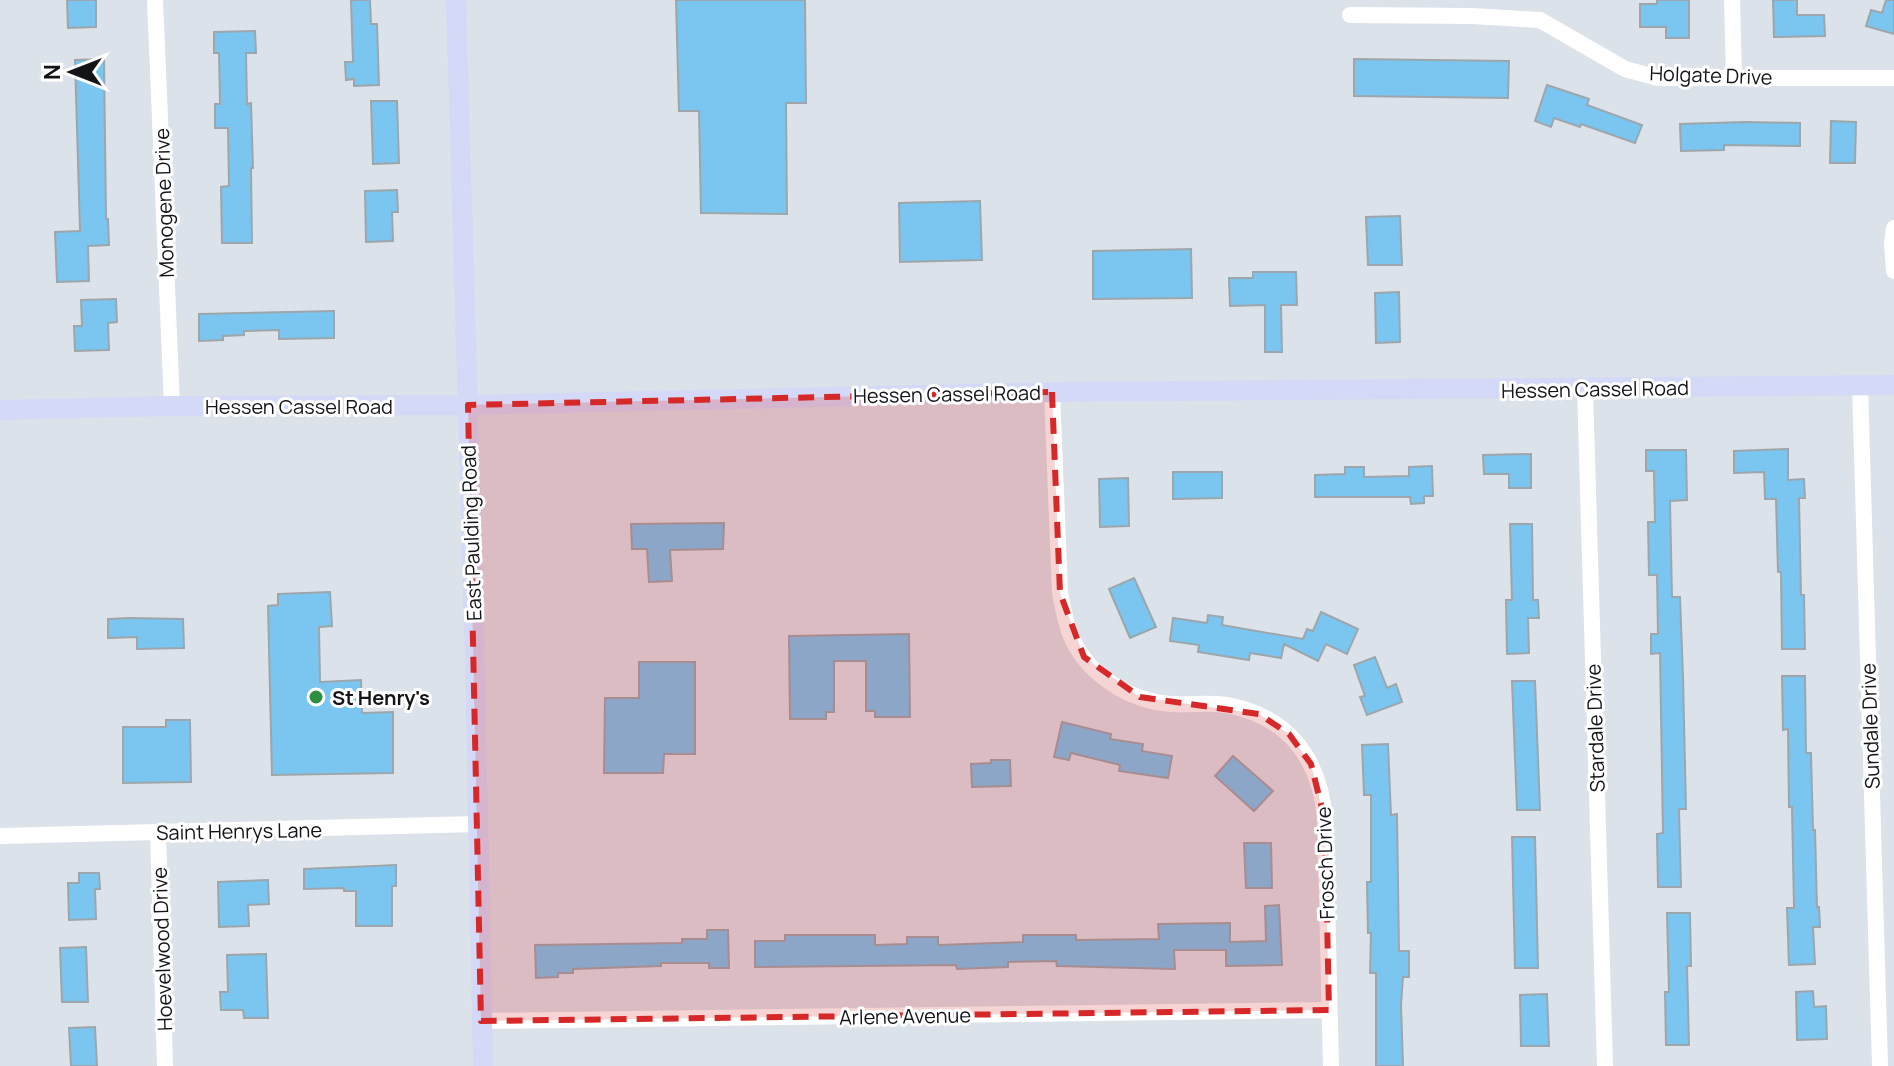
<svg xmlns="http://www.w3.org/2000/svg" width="1894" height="1066" viewBox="0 0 1894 1066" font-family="Manrope,sans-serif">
	<rect width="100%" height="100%" fill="#dce2e9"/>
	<path fill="#7ac6f1" stroke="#9da6ab" stroke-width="2" d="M67 0H96V27L68 28Z
		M351 0H370L371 24H377L379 85 354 86V79L346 80 345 62H353Z
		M676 0H805L806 103H786L787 214 701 213 699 111H679Z
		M1657 0H1689V38H1666V27H1640V4H1657Z
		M1773 0H1797V15H1824L1825 36 1774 37Z
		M1886 0H1894V34L1866 26 1871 10 1882 13Z
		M255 31 256 53H246L247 104 251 103 253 168H251L252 243H222L221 187 229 186 228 128H215V104H220L219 53H214V32Z
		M104 59 106 219H108L109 245 88 246 89 281 57 282 55 232 80 231 75 60Z
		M1354 59 1509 61 1508 98 1354 96Z
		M1547 85 1589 99 1587 105 1642 125 1635 143 1581 124 1580 127 1554 118 1551 127 1535 121Z
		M371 101H397L399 163 373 164Z
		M1831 121 1856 122 1855 163H1830Z
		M1745 122 1800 123V146L1724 145V150L1681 151 1680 124Z
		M397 190 398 212H392L393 241 366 242 365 191Z
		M980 201 982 260 900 262 899 203Z
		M1400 216 1402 265H1368L1366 217Z
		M1191 249 1192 298 1093 299V251Z
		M1253 272H1296L1297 305H1281L1282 352H1265V305L1230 306 1229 278H1253Z
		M1399 292 1400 342 1376 343 1375 293Z
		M116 299 117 322 108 323 109 350 75 351 74 326H82L81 300Z
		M334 311V338L279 339V330L244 331V335L223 336V340L199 341V314Z
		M1788 449V480L1804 479 1805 498H1799L1801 595H1804L1805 649H1782L1781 572H1778L1776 499H1765L1764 472 1734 473V451Z
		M1646 450H1686L1687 500 1670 501 1672 597H1680L1683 677 1686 809H1679L1681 887H1658L1657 834 1663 833 1660 653 1651 654V634H1658L1657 575H1649L1648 522H1655L1654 471H1646Z
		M1531 454V488H1509V474H1484L1483 455Z
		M1432 466 1433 496H1424V503L1411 504 1410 497H1315V475L1345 474V467H1364V477L1409 476V467Z
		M1173 472H1222V498L1173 499Z
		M1128 478 1129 526 1100 527 1099 479Z
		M724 523 723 549 670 550 672 581 649 582 647 549H632L631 524Z
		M1510 524H1532L1533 600H1538L1539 618H1528L1529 653 1507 654 1506 600H1512Z
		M1134 578 1156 627 1130 638 1109 589Z
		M330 592 332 626 319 627 320 682 361 680 362 713 393 712V773L272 775 268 606 278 605V594Z
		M1321 612 1358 629 1347 654 1326 644 1318 661 1284 644 1281 658 1250 653 1249 660 1198 652 1199 645 1170 641 1173 618 1207 623 1208 615 1223 617 1222 625 1303 639 1307 629 1313 631Z
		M131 618 183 619 184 648 137 649V637L108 638V619Z
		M909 634 910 717H875V711H866V661H834V712H826V719H790L789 636Z
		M1375 657 1387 688 1396 684 1402 702 1367 715 1360 697 1365 696 1354 665Z
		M639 662H695V754H664L663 773H604L605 698H639Z
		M1782 676H1805L1806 753H1811L1813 830H1815L1817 907H1819L1820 927H1813L1815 964 1789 965 1787 908H1794L1792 807H1789L1788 729 1783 730Z
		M1512 681H1535L1540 810H1517Z
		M166 720H190L191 782 123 783V727H166Z
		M1062 722 1111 734 1110 739 1143 744 1142 751 1172 756 1168 778 1119 771 1120 765 1071 753 1069 760 1054 757Z
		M1388 744 1391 815 1397 814 1399 951H1409V977H1403L1401 1005 1403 1066H1376V973H1370L1371 933H1368L1367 882H1371V795H1364L1362 745Z
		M1233 756 1273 791 1254 811 1215 776Z
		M991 760H1010L1011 786 972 787 971 764 991 763Z
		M1512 837H1535L1538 968H1515Z
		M1244 843H1271L1272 888H1246Z
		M396 865V886H392V926H356V891H344V888L304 889V869Z
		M79 873H99L100 889H95L96 919 69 920 68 883H79Z
		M268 880 269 904 248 905 249 926 219 927 218 882Z
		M1279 905 1282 965 1226 966V950H1174L1175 969 1057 966 1056 961 1008 962V967L957 969 956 965 755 967V941H785V935H875V945L907 944V937H938V945L1023 942V935H1076V940L1159 939 1158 924 1230 923V942L1266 941 1265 906Z
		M1667 913H1690L1691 966H1687L1689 1045H1666L1665 992H1669Z
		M707 930H728L729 968H709V963H661V966L573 969V973H558V977L536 978 535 945 682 943V939H707Z
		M86 947 88 1002H62L60 948Z
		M266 954 268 1018H244L243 1010H221L220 992H228L227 955Z
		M1813 991 1814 1007 1826 1006 1827 1039 1797 1040 1796 992Z
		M1547 994 1549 1046H1521L1520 995Z
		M95 1027 97 1066H71L69 1028Z"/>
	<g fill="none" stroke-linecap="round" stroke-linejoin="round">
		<path stroke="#fff" stroke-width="16" d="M155 0 172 406
			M1732 0 1734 77
			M1350 15 1472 16 1540 20 1625 69 1658 78H1894
			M1894 228 1892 243 1894 271
			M1860 386 1880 1066
			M1585 389 1605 1066
			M1052 392 1060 593C1063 607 1065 621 1070 634 1086 674 1129 701 1171 704 1190 705 1208 702 1226 705 1289 716 1320 759 1325 820L1331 1066
			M158 833 165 1066
			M0 836 478 824
			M481 1021 1329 1010"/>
		<path stroke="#d4d9f7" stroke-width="20" d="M456 0 474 620 483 1066
			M0 410 172 406 468 405 1052 392 1894 385"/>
	</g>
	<path fill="#d62828" fill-opacity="0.2" stroke="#d62828" stroke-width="6" stroke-dasharray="16 10" stroke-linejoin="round" d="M1052 392 1060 593 1084 657 1140 697 1259 714 1289 734 1311 764 1325 820 1329 1010 481 1021 468 405Z"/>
	<circle fill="#2c8f44" stroke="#fff" stroke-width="3" cx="316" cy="697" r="8"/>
	<g text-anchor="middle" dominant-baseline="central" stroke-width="6" stroke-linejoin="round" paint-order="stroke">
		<g font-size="20" fill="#121417" stroke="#fff">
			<text transform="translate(1711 75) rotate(2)">Holgate Drive</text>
			<text transform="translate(164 203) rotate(-92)">Monogene Drive</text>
			<text transform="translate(1595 389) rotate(-1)">Hessen Cassel Road</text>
			<text transform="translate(947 394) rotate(-1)">Hessen Cassel Road</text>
			<text x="299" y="406">Hessen Cassel Road</text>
			<text transform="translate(471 533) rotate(-92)">East Paulding Road</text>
			<text transform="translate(1870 726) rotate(-92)">Sundale Drive</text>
			<text transform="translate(1595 728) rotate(-92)">Stardale Drive</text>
			<text transform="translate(239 831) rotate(-1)">Saint Henrys Lane</text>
			<text transform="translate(1325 863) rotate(-92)">Frosch Drive</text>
			<text transform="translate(162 949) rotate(-92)">Hoevelwood Drive</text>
			<text transform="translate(905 1016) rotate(-1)">Arlene Avenue</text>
		</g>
		<g font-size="20" font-weight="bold" fill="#121417" stroke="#fff" text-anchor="start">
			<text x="332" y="697">St Henry's</text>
		</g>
	</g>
	<g transform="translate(72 72) rotate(270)" stroke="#ffffff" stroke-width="6" paint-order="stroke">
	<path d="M0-6L14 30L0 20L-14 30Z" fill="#121417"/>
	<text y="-12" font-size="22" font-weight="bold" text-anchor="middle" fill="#121417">N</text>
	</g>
</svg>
